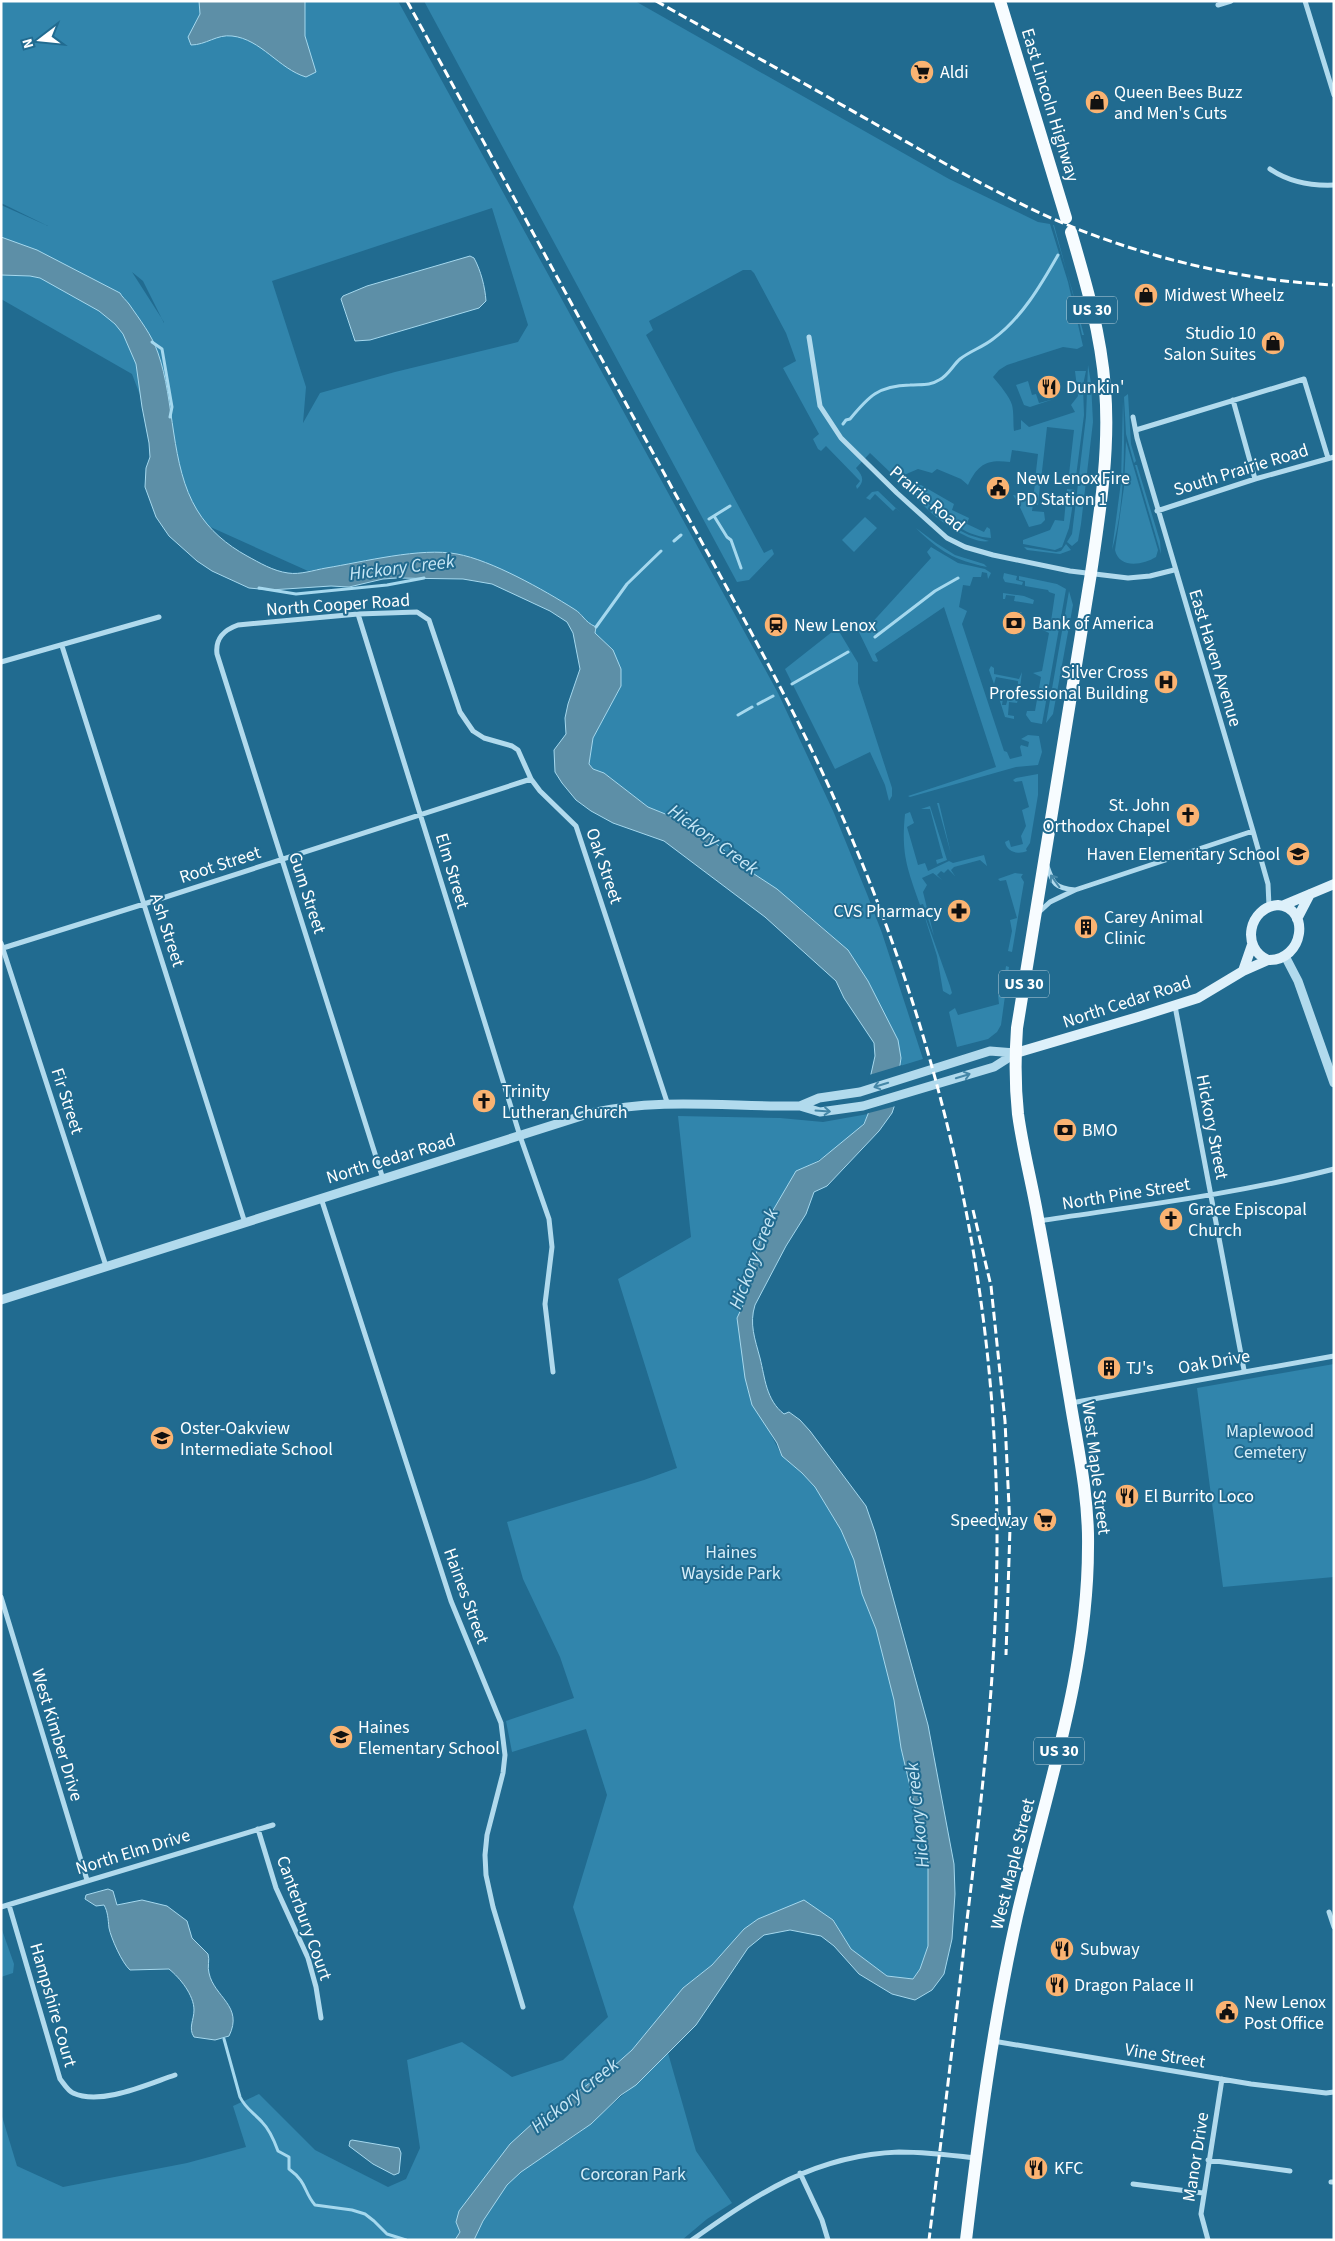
<svg xmlns="http://www.w3.org/2000/svg" width="1335" height="2241" viewBox="0 0 1335 2241" font-family="'Source Sans 3',sans-serif">
	<rect width="100%" height="100%" fill="#216b90"/>
	<path fill="#3185ac" fill-rule="evenodd" d="M1 1H398L778 693 834 813 867 894 882 933 923 1059 900 1066 901 1058 868 981 848 950 799 907 745 868 695 826 648 807 604 773 593 769 589 763 593 738 621 686 613 650 595 633 581 614 554 597 498 568 457 554 414 553 308 571 186 516 132 374 1 299V205L48 226 1 203ZM492 208 528 325 518 342 395 372 320 393 303 423 306 387 272 281ZM132 272 143 281 164 323V322Z
		M424 1H635L949 179 1038 222 1050 224 1068 282 1083 346 1077 349 1063 347 1007 365 999 370 993 377C999 384 1010 397 1012 405 1014 413 1013 423 1014 431L1021 429V420L1029 427 1075 412 1071 405 1078 396 1075 371H1086L1083 385 1084 415 1075 484 1068 483 1074 430 1047 427 1041 480H1035L1038 454 1012 450 1010 462C987 459 978 464 968 485L961 479 937 469 932 473 918 469 904 475 892 474 870 453 856 468C863 476 865 481 857 489L856 486 860 481 826 446 821 451 818 449 813 439 819 434 783 368 796 361 786 333 754 273 751 270H743L649 321 653 330 646 335 764 553 772 549 774 554 749 580 737 582Z
		M1053 225H1054L1084 335H1082L1073 293Z
		M1088 365 1091 383 1093 422 1081 524 1078 541 1072 546 1067 542 1072 534 1086 417Z
		M1028 381 1032 395 1036 394 1039 403 1054 399 1030 407 1024 405 1016 385Z
		M1128 394 1131 444 1136 461 1134 463 1126 434 1124 397Z
		M1123 401C1125 447 1125 505 1112 550L1121 482Z
		M1126 441 1158 550 1156 557C1143 565 1119 569 1115 550L1124 487Z
		M1135 465H1137L1160 541 1161 554Z
		M1035 484 1040 485 1038 505H1033L1032 511 1044 512 1045 520 1041 524 1029 527 1019 505 1013 495 1033 498Z
		M917 485H921L954 504 952 510 969 518 967 524 984 532 987 527 990 529 991 538C958 536 937 509 914 488Z
		M1067 489 1075 490 1069 528 1062 547 1055 550 1023 544V540L1050 530 1055 520 1064 521Z
		M878 491 902 514 896 508 893 511 875 494 870 500 866 498 872 492Z
		M914 491 955 528 969 535 989 541C970 546 918 508 914 491Z
		M865 517 877 528 854 552 842 540Z
		M916 528 936 543 955 555 984 564 987 567C954 560 939 551 916 528Z
		M1066 544 1071 550 1060 554 1027 550 1024 547 1056 552 1061 551Z
		M931 547 958 563 985 569 991 573 988 579 987 573 982 572 981 577H973L970 586 963 585 959 607 967 611 962 624 1004 751 1007 752 1010 759 1022 756 1020 747 1021 745 1028 747 1029 742 1021 739 1028 735 1039 736 1042 752 1038 765 1016 767 910 797 908 796 996 767 944 607 875 654 878 661 876 662 873 661 857 628 860 623 868 627 931 558 927 552Z
		M1004 573 1017 576 1016 580 1023 582 1022 585 1005 582 1003 578Z
		M1019 576 1057 584 1066 589 1042 724 1031 722 1026 715 1027 711H1035L1041 677 1033 673 1042 671 1049 633 1041 629 1050 628 1055 594 1049 592 1048 590 1025 586V581L1019 580Z
		M1069 591 1073 605 1053 714 1046 723Z
		M1003 593 1024 596 1034 600 1033 604 1014 601 1015 596 1006 595 1005 599H1003Z
		M837 628 858 663V683L892 788V796L889 801 885 785 870 752 835 769 785 669Z
		M991 666 994 668V674L1019 679 1022 672 1020 688H1018V681L996 677 994 684 989 670Z
		M999 698H1003L1002 705H1006L1008 698 1018 699 1017 703 1009 702 1008 715 1014 716V719L1005 717Z
		M1038 774V795L1030 843 1026 849 1027 851C1018 855 1007 852 1005 842L1009 840 1011 847 1023 844 1021 836 1026 826 1022 810 1029 807 1022 781 1015 782 1013 780 1016 778Z
		M937 803H939L951 854Z
		M930 806 947 860 937 864 936 860 943 858 930 809H921Z
		M910 812 914 823 907 827 918 865 925 863 928 871 949 861 953 863 984 855 987 866 980 860 954 867 951 870 955 876 948 869 944 873 941 871 937 875 942 880 933 873 922 878 927 885 923 892 934 936 923 904 920 905C907 868 901 854 905 814Z
		M1015 873 1023 874 1021 877 1024 882 1012 952 1008 951 1012 931 1010 920 1017 918 1006 880 1000 881 998 879Z
		M922 908 950 986 952 993 950 995 943 991 937 956Z
		M1006 966 1009 967 1001 1025 997 1032 988 1039 957 1047 949 1012 955 1008 958 1015 999 1004 998 995 1002 993Z
		M868 1114C859 1139 820 1161 796 1171L746 1288 744 1303 737 1318 771 1435 782 1456 802 1473 815 1487 841 1530 854 1560 867 1607 876 1629 895 1700 901 1748 928 1863V1946L920 1969 913 1979 887 1976 851 1949 833 1919 744 1929 712 1965 683 1988 632 2050 614 2066 533 2123 456 2222 460 2232 455 2240H1V2113L17 2166 63 2187 187 2163 246 2147 233 2106 259 2094 315 2150 388 2187 406 2179 420 2148 407 2060 462 2042 512 2077 563 2060 608 2017 573 1907 607 1795 586 1729 512 1752 506 1721 574 1698 560 1657 523 1579 507 1522 644 1480 677 1468 618 1279 691 1237 678 1116 780 1118 823 1122Z
		M1334 1364V1577L1223 1587 1197 1388Z
		M1 1927 14 1964 13 1973 1 1977Z
		M668 2053 696 2151 732 2203 707 2219 682 2240H474C485 2216 500 2188 521 2171 543 2154 570 2142 590 2124 617 2100 643 2078 668 2053Z"/>
	<path fill="#5d8fa7" stroke="#a5d8ee" d="M199 1H305V36L316 72 306 77C279 69 261 39 232 36 217 34 206 45 191 45L188 37 200 14Z
		M1 237 37 250 120 293C122 297 126 300 129 304 140 320 152 335 158 353 175 401 170 466 197 510 209 530 227 545 247 556 260 563 273 571 288 573 300 575 314 570 326 568 363 562 421 547 457 554 491 560 544 590 574 609 584 615 583 621 596 627L595 633 613 650 621 669V686L593 738 589 764 593 769 604 773 648 807 695 826 745 868 777 889 848 950 868 981 898 1040 901 1058 894 1107 892 1113 879 1131 827 1186 814 1192 806 1214 786 1246 755 1305C749 1324 755 1339 760 1358 765 1378 766 1400 784 1414L789 1412 800 1420 810 1431 866 1506 875 1532 928 1725 954 1864 955 1894 952 1939 944 1974 932 1990 915 2000 892 1994 859 1974 834 1946 821 1936 790 1930 764 1935 748 1948 696 2025 636 2085 621 2095 591 2124 521 2172 507 2185 483 2221 474 2240H455L460 2232 456 2222 459 2211 510 2144 533 2123 614 2066 632 2050 683 1988 712 1965 744 1929 758 1919 804 1900 833 1920 851 1949 887 1976 913 1979 920 1969 928 1946V1863L901 1748 894 1700 876 1629 862 1594 854 1560 841 1530 815 1487 802 1473 782 1456 777 1443 752 1405 745 1378 737 1318 744 1303 746 1288 765 1224 796 1171 819 1161 864 1124 868 1114 871 1074 875 1056 874 1043 844 998 836 981 765 917 664 841 613 823 591 811 576 800 562 783 555 772 554 750 566 734 565 718 568 704 580 669 573 633 567 622 550 611 492 584 463 579 397 578 383 579 349 587 331 586 270 590 249 588 212 571 197 561 169 536 156 517 145 487 146 468 150 457 149 443 142 407 136 364 123 334 115 324 99 311 40 278 30 276 1 275Z
		M470 256 474 258C481 271 485 287 486 301L479 308 370 340 355 341 341 299 343 296 367 286Z
		M108 1889 113 1891 117 1905 142 1900 167 1906 187 1921 192 1938 208 1954C210 1960 207 1967 209 1973 214 1997 244 2006 229 2036L215 2040 194 2037C188 2028 194 2020 194 2010 194 1995 180 1978 169 1969L130 1970C122 1963 111 1938 109 1928 108 1919 108 1912 104 1905L96 1906 85 1899 86 1895Z
		M352 2140 399 2148 401 2153 399 2173 394 2175 373 2164 349 2146 350 2141Z"/>
	<path fill="#216b90" d="M902 1065 896 1106 865 1114 869 1075Z"/>
	<g fill="none" stroke-linecap="round" stroke-linejoin="round">
		<path stroke="#a5d8ee" stroke-width="3" d="M152 342 162 349 172 407 170 417
			M843 424 846 420 850 419C869 396 878 386 910 385 920 384 930 386 939 380 948 376 953 365 960 359 970 351 983 347 993 339 1021 319 1041 285 1058 255
			M714 516 727 537 731 540 741 568
			M709 519 730 506
			M674 541 681 535
			M259 588 296 594 387 585 424 578
			M596 627 627 584 661 551
			M875 637 935 591 958 578
			M792 684 848 652
			M758 704 773 696
			M738 715 752 707
			M224 2039 240 2097C245 2108 254 2113 262 2122 270 2130 274 2140 278 2151L289 2157V2169C308 2183 303 2191 315 2205L352 2210 365 2214 374 2221 387 2234 406 2240"/>
		<path stroke="#b1daed" stroke-width="5" d="M1305 1 1334 95
			M1218 5 1231 1
			M1270 169C1289 182 1310 186 1334 185
			M809 337 820 406 841 438 897 493 947 538 965 547 993 555 1070 571 1128 578 1150 576 1174 570
			M1233 400 1255 479
			M1133 417 1137 438 1253 831 1268 884 1269 906
			M1136 430 1304 379 1328 458
			M1157 511 1255 479 1334 457
			M358 614 520 1136 549 1219 552 1247 545 1304 553 1372
			M62 646 245 1223
			M1 662 159 617
			M1047 866C1053 884 1055 888 1075 890
			M1038 913 1050 902 1075 890 1253 831
			M1 943 106 1266
			M3 948 144 904 531 779
			M1175 1006 1244 1370
			M383 1179 217 654C215 638 224 630 238 625L358 614 417 612 429 620 460 712 473 731 484 738 512 746 518 750 531 779 540 791 576 826 667 1102
			M321 1198 451 1601 501 1723 505 1755 503 1773 487 1835 485 1855 486 1875 493 1907 523 2007
			M1039 1221C1137 1206 1237 1194 1334 1169
			M1071 1403 1334 1356
			M1 1597 87 1880
			M258 1829 276 1888 308 1958 316 1987 321 2018
			M9 1905 60 2079C64 2084 68 2091 73 2093 101 2106 148 2084 175 2075
			M1 1907 273 1825
			M1329 1912 1334 1927
			M993 2041 1251 2084 1326 2093 1334 2092
			M1208 2160 1290 2171
			M800 2173 822 2220 828 2240
			M1331 2182H1334
			M1133 2184 1203 2193
			M692 2240C757 2194 815 2155 899 2152 924 2152 950 2155 975 2158
			M1208 2240 1201 2214 1222 2079"/>
		<path stroke="#b1daed" stroke-width="9" d="M1285 956 1298 981 1334 1083
			M800 1106 819 1098 860 1092 990 1051 1015 1053
			M1 1300 591 1113C660 1097 730 1107 800 1106L820 1112 863 1106 994 1067 1016 1053"/>
		<path stroke="#ddf0fa" stroke-width="10" d="M1278 905C1311 908 1304 961 1268 960 1240 948 1249 907 1278 905Z
			M1284 905 1334 884
			M1297 919 1310 894
			M1243 971 1252 945
			M1016 1053 1138 1017 1198 998 1243 971 1268 960"/>
		<path stroke="#f7fcff" stroke-width="12" d="M1000 1 1066 218
			M966 2240C979 2131 993 2023 1017 1916 1045 1794 1088 1674 1088 1547 1089 1498 1078 1449 1070 1400 1060 1341 1050 1282 1039 1224 1033 1187 1023 1151 1018 1114 1015 1086 1015 1057 1017 1028L1091 573C1100 512 1110 450 1105 388 1101 334 1086 283 1071 232"/>
		<path stroke="#fff" stroke-width="3" stroke-dasharray="9 4" stroke-linecap="butt" d="M407 1C491 155 574 309 658 462 716 570 779 677 830 789 926 999 985 1226 995 1456 1003 1612 986 1765 967 1920 955 2027 942 2133 929 2240
			M656 1C727 41 799 80 870 121 926 153 983 186 1042 214 1133 255 1234 280 1334 285
			M973 1210 991 1286 1005 1421 1010 1528 1006 1655"/>
	</g>
	<defs><path id="oneway-shaft" d="M-6 0H5M1.5-3L5.5 0L1.5 3" fill="none" stroke-width="1.6" stroke-linecap="round" stroke-linejoin="round" transform="scale(1.25)"/></defs>
	<g stroke="#4587a7">
		<use href="#oneway-shaft" transform="translate(1055 881) rotate(-126)"/>
		<use href="#oneway-shaft" transform="translate(963 1076) rotate(-17)"/>
		<use href="#oneway-shaft" transform="translate(881 1085) rotate(163)"/>
		<use href="#oneway-shaft" transform="translate(823 1111) rotate(4)"/>
	</g>
	<defs>
		<g id="supermarket-disc" transform="scale(1.25)"><circle r="9.5" fill="#fab372" stroke="#216b90"/><path d="M-6-5.5h2.5l.6 2H6L4.5 2H-2.5L-4.4-4H-6ZM-1.5 3.2a1.3 1.3 0 1 0 .1 0ZM3 3.2a1.3 1.3 0 1 0 .1 0Z" fill="#111"/></g>
		<g id="shop-disc" transform="scale(1.25)"><circle r="9.5" fill="#fab372" stroke="#216b90"/><path d="M-5-2.5h2.3a2.7 3.5 0 0 1 5.4 0H5L5.5 6h-11ZM-1.5-2.5h3a1.5 2.3 0 0 0-3 0Z" fill="#111"/></g>
		<g id="restaurant-disc" transform="scale(1.25)"><circle r="9.5" fill="#fab372" stroke="#216b90"/><path d="M-5-6h1v4h1v-4h1v4h1v-4h1v5L-1.5 .5V6h-2V.5L-5-1ZM5-6V6H3V1.5H1.5Q1.5-4 5-6Z" fill="#111"/></g>
		<g id="civic-disc" transform="scale(1.25)"><circle r="9.5" fill="#fab372" stroke="#216b90"/><path d="M-.6-6.5H3V-4.5H.6V-3L4-1V1h2V6H-6V1h2V-1L-.6-3ZM-1.2 2.5V6h2.4V2.5Z" fill="#111"/></g>
		<g id="bank-disc" transform="scale(1.25)"><circle r="9.5" fill="#fab372" stroke="#216b90"/><path d="M-6-4H6V4H-6ZM0-2.3a2.3 2.3 0 1 0 0 4.6a2.3 2.3 0 1 0 0-4.6Z" fill="#111"/></g>
		<g id="station-disc" transform="scale(1.25)"><circle r="9.5" fill="#fab372" stroke="#216b90"/><path d="M-3-6H3Q5-6 5-4V2Q5 4 3 4L4.5 6H3L1.5 4h-3L-3 6H-4.5L-3 4Q-5 4-5 2V-4Q-5-6-3-6ZM-3.5-4v3h7v-3ZM-3.5 1v1.5H-2V1ZM2 1v1.5H3.5V1Z" fill="#111"/></g>
		<g id="hospital-disc" transform="scale(1.25)"><circle r="9.5" fill="#fab372" stroke="#216b90"/><path d="M-5-5h3v3.5h4V-5h3V5h-3V1.5h-4V5h-3Z" fill="#111"/></g>
		<g id="church-disc" transform="scale(1.25)"><circle r="9.5" fill="#fab372" stroke="#216b90"/><path d="M-1.2-6h2.4v3.5h3.3v2.4h-3.3V6h-2.4V-.1h-3.3v-2.4h3.3Z" fill="#111"/></g>
		<g id="school-disc" transform="scale(1.25)"><circle r="9.5" fill="#fab372" stroke="#216b90"/><path d="M0-5L7-2L0 1L-7-2ZM-4 1L0 2.5L4 1V4Q0 6-4 4Z" fill="#111"/></g>
		<g id="pharmacy-disc" transform="scale(1.25)"><circle r="9.5" fill="#fab372" stroke="#216b90"/><path d="M-2-6h4v4h4v4h-4v4h-4v-4h-4v-4h4Z" fill="#111"/></g>
		<g id="building-disc" transform="scale(1.25)"><circle r="9.5" fill="#fab372" stroke="#216b90"/><path d="M-4-6H4V6H1V3H-1V6H-4ZM-2.5-4.3h1.7v1.8h-1.7ZM.8-4.3h1.7v1.8H.8ZM-2.5-1h1.7V.8h-1.7ZM.8-1h1.7V.8H.8Z" fill="#111"/></g>
	</defs>
	<g fill-rule="evenodd">
		<use href="#supermarket-disc" x="922" y="72"/>
		<use href="#shop-disc" x="1097" y="102"/>
		<use href="#shop-disc" x="1146" y="295"/>
		<use href="#shop-disc" x="1273" y="343"/>
		<use href="#restaurant-disc" x="1049" y="387"/>
		<use href="#civic-disc" x="998" y="488"/>
		<use href="#bank-disc" x="1014" y="623"/>
		<use href="#station-disc" x="776" y="625"/>
		<use href="#hospital-disc" x="1166" y="682"/>
		<use href="#church-disc" x="1188" y="815"/>
		<use href="#school-disc" x="1298" y="854"/>
		<use href="#pharmacy-disc" x="959" y="911"/>
		<use href="#building-disc" x="1086" y="927"/>
		<use href="#church-disc" x="484" y="1101"/>
		<use href="#bank-disc" x="1065" y="1130"/>
		<use href="#church-disc" x="1171" y="1219"/>
		<use href="#building-disc" x="1109" y="1368"/>
		<use href="#school-disc" x="162" y="1438"/>
		<use href="#restaurant-disc" x="1127" y="1496"/>
		<use href="#supermarket-disc" x="1045" y="1520"/>
		<use href="#school-disc" x="341" y="1737"/>
		<use href="#restaurant-disc" x="1062" y="1949"/>
		<use href="#restaurant-disc" x="1057" y="1985"/>
		<use href="#civic-disc" x="1227" y="2012"/>
		<use href="#restaurant-disc" x="1036" y="2168"/>
	</g>
	<g text-anchor="middle" dominant-baseline="central" stroke-width="4" stroke-linejoin="round" paint-order="stroke">
		<g fill="#216b90" stroke="#bcd3de" stroke-width="1">
			<rect x="1067" y="296.5" width="50" height="27" rx="4"/>
			<rect x="999" y="970.5" width="50" height="27" rx="4"/>
			<rect x="1034" y="1737.5" width="50" height="27" rx="4"/>
		</g>
		<g font-size="16" font-weight="bold" fill="#fff">
			<text x="1092" y="310">US 30</text>
			<text x="1024" y="984">US 30</text>
			<text x="1059" y="1751">US 30</text>
		</g>
		<g font-size="18" fill="#fff" stroke="#216b90" text-anchor="start">
			<text x="940" y="72">Aldi</text>
			<text x="1114" y="92">Queen Bees Buzz<tspan x="1114" dy="21">and Men's Cuts</tspan></text>
			<text x="1164" y="295">Midwest Wheelz</text>
			<text x="1256" y="333" text-anchor="end">Studio 10<tspan x="1256" dy="21">Salon Suites</tspan></text>
			<text x="1066" y="387">Dunkin'</text>
			<text x="1016" y="478">New Lenox Fire<tspan x="1016" dy="21">PD Station 1</tspan></text>
			<text x="1032" y="623">Bank of America</text>
			<text x="794" y="625">New Lenox</text>
			<text x="1148" y="672" text-anchor="end">Silver Cross<tspan x="1148" dy="21">Professional Building</tspan></text>
			<text x="1170" y="805" text-anchor="end">St. John<tspan x="1170" dy="21">Orthodox Chapel</tspan></text>
			<text x="1280" y="854" text-anchor="end">Haven Elementary School</text>
			<text x="942" y="911" text-anchor="end">CVS Pharmacy</text>
			<text x="1104" y="917">Carey Animal<tspan x="1104" dy="21">Clinic</tspan></text>
			<text x="502" y="1091">Trinity<tspan x="502" dy="21">Lutheran Church</tspan></text>
			<text x="1082" y="1130">BMO</text>
			<text x="1188" y="1209">Grace Episcopal<tspan x="1188" dy="21">Church</tspan></text>
			<text x="1126" y="1368">TJ's</text>
			<text x="180" y="1428">Oster-Oakview<tspan x="180" dy="21">Intermediate School</tspan></text>
			<text x="1144" y="1496">El Burrito Loco</text>
			<text x="1028" y="1520" text-anchor="end">Speedway</text>
			<text x="358" y="1727">Haines<tspan x="358" dy="21">Elementary School</tspan></text>
			<text x="1080" y="1949">Subway</text>
			<text x="1074" y="1985">Dragon Palace II</text>
			<text x="1244" y="2002">New Lenox<tspan x="1244" dy="21">Post Office</tspan></text>
			<text x="1054" y="2168">KFC</text>
		</g>
		<g font-size="18" fill="#fff" stroke="#216b90">
			<text transform="translate(1050 105) rotate(73)">East Lincoln Highway</text>
			<text transform="translate(1241 470) rotate(-17)">South Prairie Road</text>
			<text transform="translate(927 499) rotate(40)">Prairie Road</text>
			<text transform="translate(338 605) rotate(-4)">North Cooper Road</text>
			<text transform="translate(1215 658) rotate(73)">East Haven Avenue</text>
			<text transform="translate(220 865) rotate(-18)">Root Street</text>
			<text transform="translate(604 866) rotate(71)">Oak Street</text>
			<text transform="translate(452 871) rotate(73)">Elm Street</text>
			<text transform="translate(307 893) rotate(72)">Gum Street</text>
			<text transform="translate(167 930) rotate(72)">Ash Street</text>
			<text transform="translate(1127 1002) rotate(-18)">North Cedar Road</text>
			<text transform="translate(67 1101) rotate(72)">Fir Street</text>
			<text transform="translate(1212 1127) rotate(79)">Hickory Street</text>
			<text transform="translate(391 1159) rotate(-17)">North Cedar Road</text>
			<text transform="translate(1126 1194) rotate(-9)">North Pine Street</text>
			<text transform="translate(1214 1362) rotate(-10)">Oak Drive</text>
			<text transform="translate(1096 1468) rotate(83)">West Maple Street</text>
			<text transform="translate(466 1596) rotate(70)">Haines Street</text>
			<text transform="translate(57 1735) rotate(73)">West Kimber Drive</text>
			<text transform="translate(133 1852) rotate(-17)">North Elm Drive</text>
			<text transform="translate(1013 1864) rotate(-76)">West Maple Street</text>
			<text transform="translate(304 1918) rotate(70)">Canterbury Court</text>
			<text transform="translate(53 2005) rotate(74)">Hampshire Court</text>
			<text transform="translate(1165 2056) rotate(9)">Vine Street</text>
			<text transform="translate(1196 2157) rotate(-81)">Manor Drive</text>
		</g>
		<g font-size="18" fill="#d7eef9" stroke="#216b90">
			<text x="1270" y="1431">Maplewood<tspan x="1270" dy="21">Cemetery</tspan></text>
			<text x="731" y="1552">Haines<tspan x="731" dy="21">Wayside Park</tspan></text>
			<text x="633" y="2174">Corcoran Park</text>
		</g>
		<g font-size="19" font-style="italic" fill="#c7e7f6" stroke="#216b90">
			<text transform="translate(402 568) rotate(-7)">Hickory Creek</text>
			<text transform="translate(713 840) rotate(36)">Hickory Creek</text>
			<text transform="translate(754 1259) rotate(-69)">Hickory Creek</text>
			<text transform="translate(918 1815) rotate(-96)">Hickory Creek</text>
			<text transform="translate(575 2096) rotate(-39)">Hickory Creek</text>
		</g>
	</g>
	<rect width="1335" height="2241" fill="none" stroke="#ffffff" stroke-width="5"/>
	<g transform="translate(40 40) rotate(254)" stroke="#216b90" stroke-width="4" paint-order="stroke">
	<path d="M0-4L9 19L0 12L-9 19Z" fill="#ffffff"/>
	<text y="-8" font-size="14" font-weight="bold" text-anchor="middle" fill="#ffffff">N</text>
	</g>
</svg>
